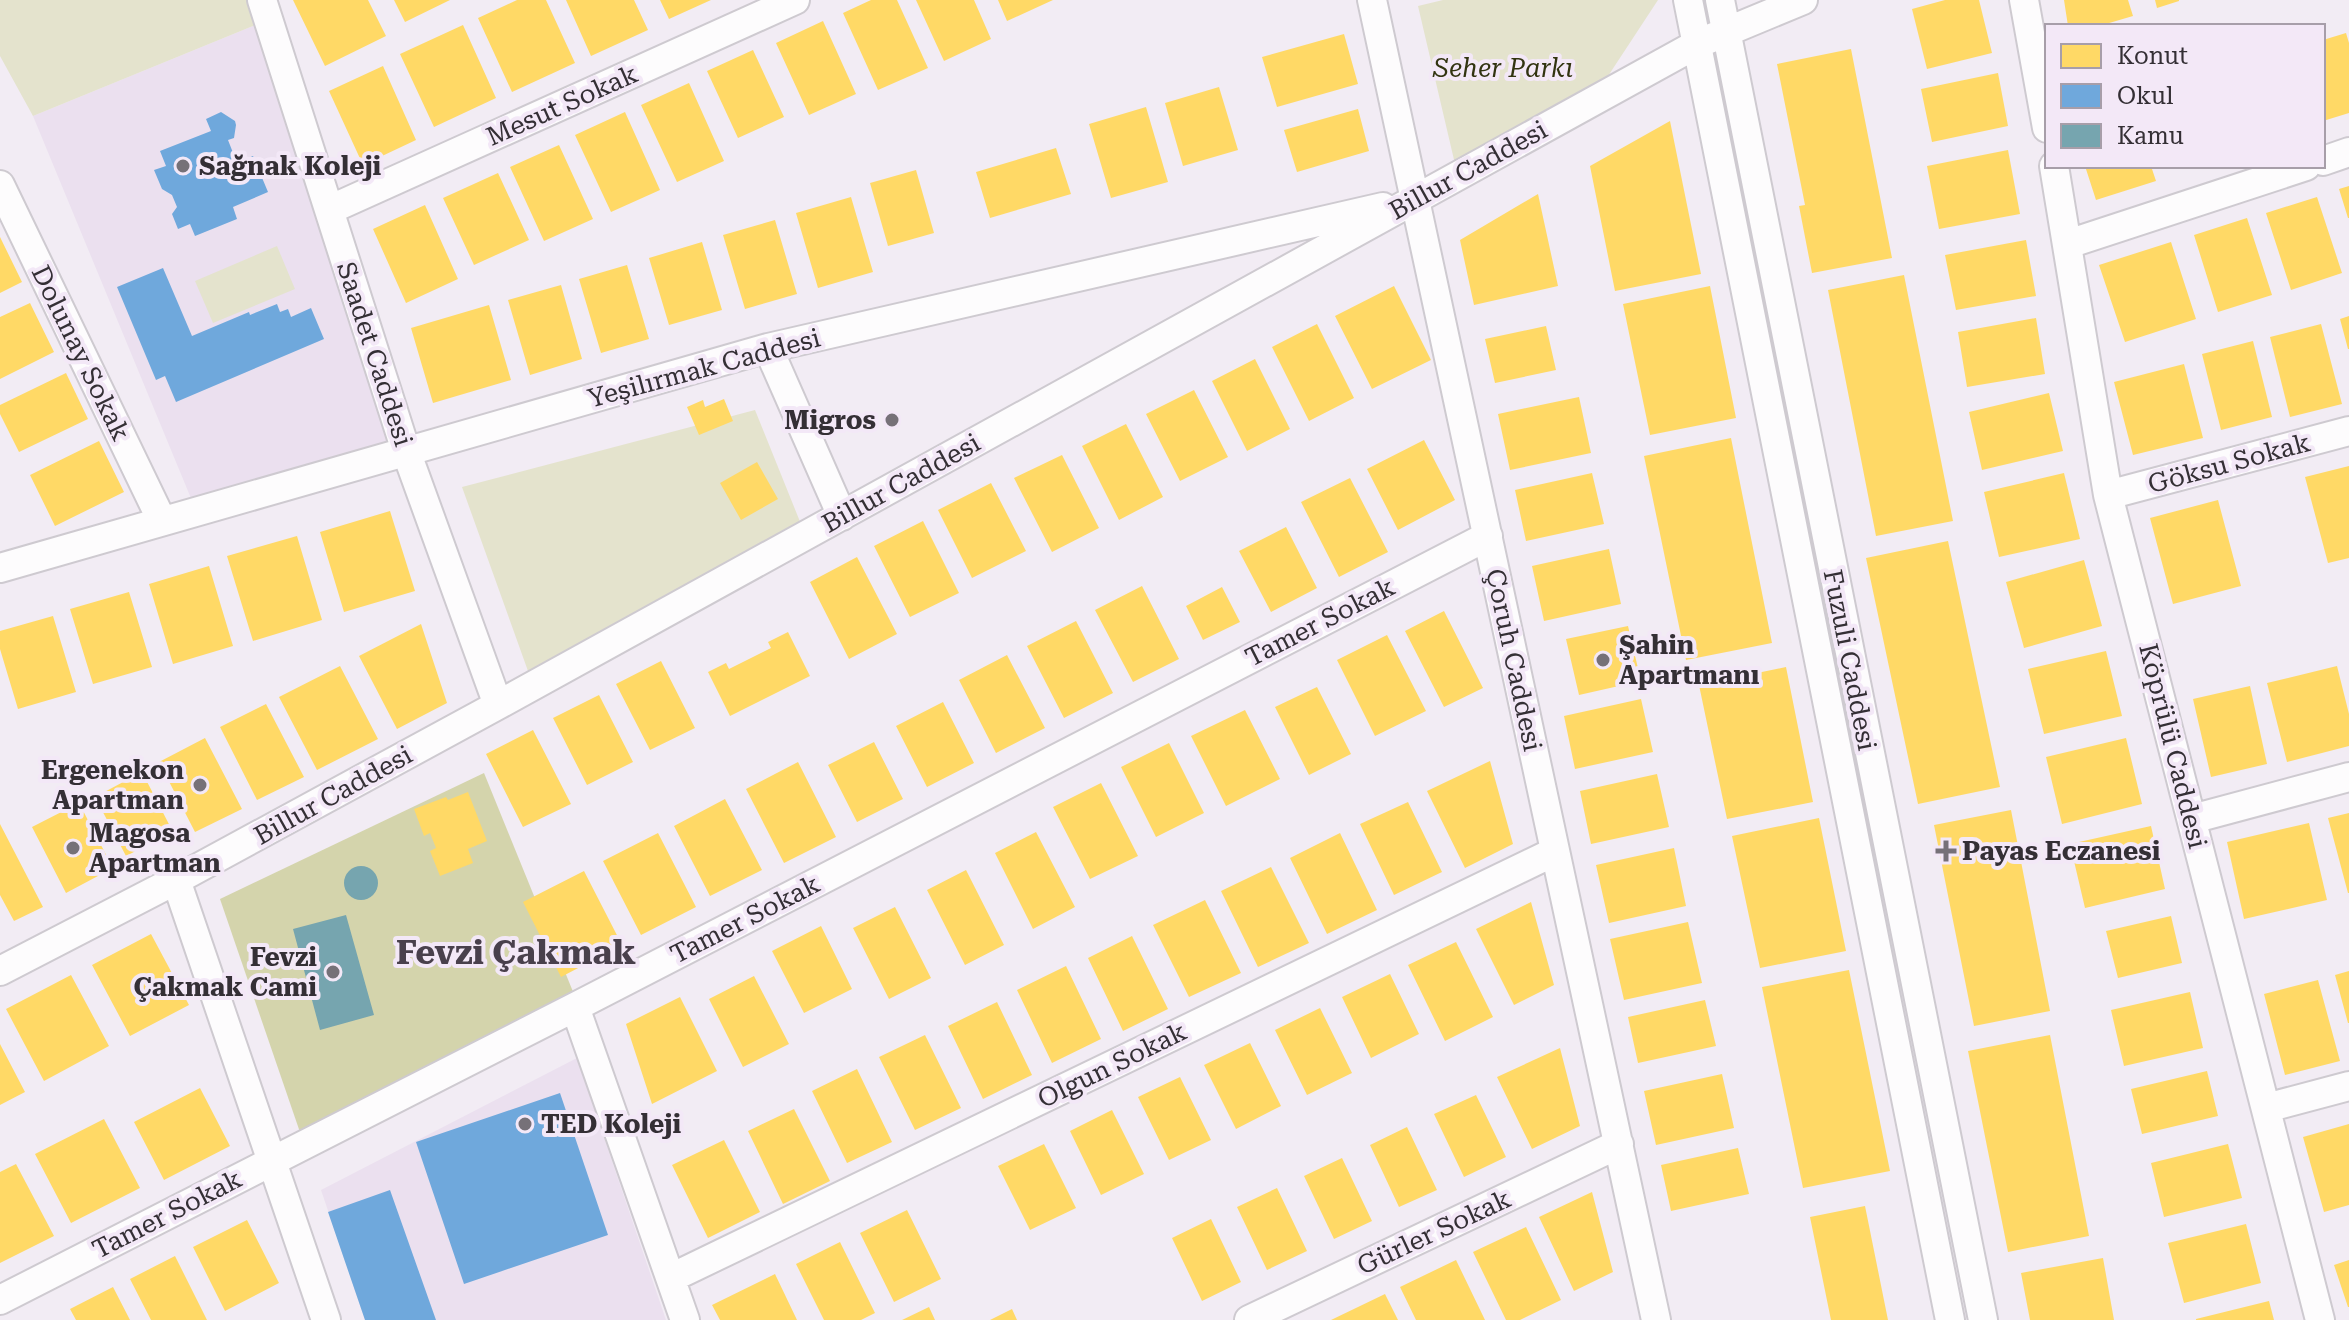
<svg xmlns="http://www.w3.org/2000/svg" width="2349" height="1320" viewBox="0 0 2349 1320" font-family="'Roboto Serif',serif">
	<rect width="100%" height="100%" fill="#f2ecf4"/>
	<path fill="#ebe0ef" d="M260 23 394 451 195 508 33 116Z
		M577 1058 666 1320H365L321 1190Z"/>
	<path fill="#e4e3cd" d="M0 0H253L260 23 33 116 0 56Z
		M1443 0H1658L1591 102 1455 164 1418 6Z
		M277 246 295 289 213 323 195 281Z
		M755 410 807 539 533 685 462 487Z"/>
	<path fill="#d4d4ac" d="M484 773 578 1004 303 1141 220 899Z"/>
	<path fill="#ffd966" d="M293 0H368L386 36 325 66Z
		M394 0H450L405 22Z
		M517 0H546L575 63 512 92 478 18Z
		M566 0H634L648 30 591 56Z
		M660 0H711L669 19Z
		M871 0H897L928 68 878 90 843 13Z
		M916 0H974L991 39 944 61Z
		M998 0H1053L1007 21Z
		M1945 0H1979L1992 53 1927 69 1912 9Z
		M2064 0H2128L2133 16 2099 26H2068Z
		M2155 0H2179V1L2157 8Z
		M823 21 856 94 809 115 776 43Z
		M463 25 496 98 434 127 400 54Z
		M2346 33 2349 43V113L2323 121V40Z
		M1344 34 1358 84 1277 107 1262 57Z
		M1851 49 1892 258 1812 273 1799 206 1805 205 1777 64Z
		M753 50 784 117 738 138 707 71Z
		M383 66 416 140 363 165 329 91Z
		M1998 73 2008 126 1932 142 1921 89Z
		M689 83 724 161 677 182 641 105Z
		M1219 87 1238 150 1183 166 1165 103Z
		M1146 107 1168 182 1111 198 1089 124Z
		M1358 109 1369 151 1297 172 1284 130Z
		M625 112 660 190 611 212 575 135Z
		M1670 121 1701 274 1615 291 1590 166Z
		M559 145 593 219 544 241 510 167Z
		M1056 148 1071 194 990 218 976 172Z
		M2008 150 2020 214 1939 229 1927 166Z
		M2085 166H2151L2156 181 2096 200Z
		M916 170 934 233 888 246 870 183Z
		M498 173 529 240 474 265 443 198Z
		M2349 186V218H2348L2339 189Z
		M1538 194 1558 286 1474 305 1460 240Z
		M851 197 873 272 818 288 796 213Z
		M2317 197 2342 273 2291 290 2266 213Z
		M425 205 458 279 406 303 373 229Z
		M2247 218 2272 295 2218 312 2194 235Z
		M775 220 797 294 745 309 723 235Z
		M0 237 22 282 0 293Z
		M2026 240 2036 296 1956 310 1945 255Z
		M702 242 722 310 669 325 649 258Z
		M2171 242 2196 319 2125 342 2099 265Z
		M627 265 649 339 601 353 579 279Z
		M1904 275 1953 521 1876 536 1828 290Z
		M561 285 582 359 530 375 508 300Z
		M1394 286 1431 360 1372 389 1335 316Z
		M1710 286 1736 418 1650 435 1623 304Z
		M30 303 54 352 0 379V317Z
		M489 305 511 380 433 403 411 328Z
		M2349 316V349H2348L2340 319Z
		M2036 318 2045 374 1967 387 1958 332Z
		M1317 324 1354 398 1309 421 1272 347Z
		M2321 324 2342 404 2290 417 2270 337Z
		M1546 326 1556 370 1495 383 1485 339Z
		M2253 341 2272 417 2221 430 2202 354Z
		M1255 359 1290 429 1247 451 1212 381Z
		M2184 364 2203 438 2133 455 2114 382Z
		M66 373 88 419 19 452 0 414V405Z
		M1194 390 1228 457 1180 481 1146 414Z
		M2049 393 2063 451 1982 470 1969 412Z
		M1579 397 1591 453 1510 470 1498 414Z
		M724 399 733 421 699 435 687 407 703 400 705 407Z
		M1126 424 1163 497 1119 520 1082 446Z
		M1731 438 1772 643 1686 660 1644 456Z
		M1424 440 1455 500 1398 530 1367 469Z
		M99 441 124 492 55 526 30 475Z
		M1062 455 1099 528 1052 552 1014 478Z
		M757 462 778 499 741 520 720 483Z
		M2349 466V558L2328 563 2305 477Z
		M1592 473 1604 524 1526 541 1515 490Z
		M2064 473 2080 539 1999 557 1984 492Z
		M1350 478 1388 552 1339 577 1301 502Z
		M991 483 1026 551 972 578 938 510Z
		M2218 500 2241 586 2173 604 2150 518Z
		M390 511 415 591 344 612 320 532Z
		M923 521 959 593 910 617 874 546Z
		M1286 527 1317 588 1271 612 1239 551Z
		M297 536 322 620 253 641 227 556Z
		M1948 541 2000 787 1918 804 1866 558Z
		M1609 549 1621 604 1544 621 1532 566Z
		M857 557 897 634 849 659 810 582Z
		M2084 560 2102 626 2024 648 2006 582Z
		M209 566 233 646 173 664 149 584Z
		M1142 586 1179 659 1133 682 1095 610Z
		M1222 587 1240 622 1203 640 1186 606Z
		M129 592 152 667 93 684 70 609Z
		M1444 611 1483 688 1444 707 1405 631Z
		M53 616 76 692 18 709 0 649V631Z
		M1076 621 1113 693 1064 718 1027 646Z
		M421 624 447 703 397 729 359 656Z
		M1628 626 1641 681 1579 695 1566 639Z
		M788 632 810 676 730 716 708 672 726 663 729 669 771 648 768 642Z
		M1387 635 1426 711 1375 736 1337 660Z
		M2106 651 2122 716 2044 734 2028 669Z
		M1007 655 1045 728 996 753 959 680Z
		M661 661 695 728 650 750 616 684Z
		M340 666 378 739 317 770 279 697Z
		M2337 666 2349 714V746L2287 762 2267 683Z
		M1786 667 1813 802 1727 819 1699 685Z
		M2250 686 2267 764 2211 777 2193 699Z
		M1317 687 1351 754 1309 775 1275 707Z
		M599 695 633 762 587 785 553 718Z
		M1641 699 1653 752 1575 769 1564 716Z
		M943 702 974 763 927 787 896 726Z
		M266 704 304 777 257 800 220 727Z
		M1245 710 1280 779 1226 806 1191 736Z
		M533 730 571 804 523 827 486 754Z
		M205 738 242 809 195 832 159 762Z
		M2126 738 2142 804 2062 824 2046 757Z
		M874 742 903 799 857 822 828 765Z
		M1169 743 1204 813 1156 837 1121 767Z
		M1490 761 1513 844 1465 868 1427 791Z
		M798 762 836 837 784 863 746 789Z
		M142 772 173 832 126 856 95 797Z
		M1657 774 1669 827 1591 844 1580 791Z
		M1101 783 1138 856 1090 879 1053 807Z
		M468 792 487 841 468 849 473 863 440 876 430 851 436 848 430 833 424 836 414 809 446 797 448 800Z
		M725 799 762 870 710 896 674 826Z
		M1408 802 1442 872 1394 895 1360 824Z
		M79 803 113 868 66 893 32 827Z
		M2011 810 2050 1011 1974 1026 1934 825Z
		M2349 813V893H2348L2328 818Z
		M1819 818 1846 951 1760 968 1732 836Z
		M2309 823 2327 900 2244 919 2227 842Z
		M0 824 43 907 14 921 0 895Z
		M2151 826 2165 889 2085 908 2070 844Z
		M1036 832 1075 907 1033 929 995 853Z
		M658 833 696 907 641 935 603 861Z
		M1340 833 1377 910 1327 934 1290 858Z
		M1674 848 1686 906 1609 923 1596 865Z
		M1271 867 1309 943 1258 967 1221 891Z
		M966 870 1004 945 965 965 927 890Z
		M584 871 622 945 561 977 523 902Z
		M1205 900 1241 973 1189 997 1153 925Z
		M1531 902 1554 985 1514 1005 1476 929Z
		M895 907 931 978 889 999 853 928Z
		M2171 916 2182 963 2118 978 2106 931Z
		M1688 922 1702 983 1624 1000 1610 939Z
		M821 926 852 989 804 1013 772 951Z
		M151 934 189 1005 130 1036 92 965Z
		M1132 936 1168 1009 1123 1031 1088 958Z
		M1456 942 1493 1017 1445 1041 1408 965Z
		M1066 966 1101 1039 1052 1063 1017 990Z
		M1849 970 1890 1171 1803 1188 1762 987Z
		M2349 971V1023H2348L2335 975Z
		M1390 974 1419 1034 1371 1058 1342 997Z
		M71 975 109 1046 44 1081 6 1009Z
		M754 976 789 1044 743 1067 709 999Z
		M2318 980 2340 1061 2285 1075 2264 994Z
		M2190 992 2203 1048 2124 1066 2111 1010Z
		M680 997 717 1071 652 1104 626 1024Z
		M1705 1000 1716 1046 1638 1063 1628 1017Z
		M997 1002 1032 1075 983 1099 948 1026Z
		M1320 1008 1352 1073 1307 1095 1275 1030Z
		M925 1035 961 1108 915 1130 879 1057Z
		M2050 1035 2089 1236 2008 1252 1968 1051Z
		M1250 1043 1281 1106 1236 1129 1204 1065Z
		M0 1044 25 1092 0 1105Z
		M1560 1048 1580 1126 1532 1149 1497 1077Z
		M857 1069 892 1142 847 1163 812 1091Z
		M2207 1071 2218 1116 2142 1134 2131 1089Z
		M1722 1074 1734 1128 1656 1145 1644 1091Z
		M1180 1077 1211 1140 1169 1160 1138 1097Z
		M200 1088 230 1146 164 1180 134 1122Z
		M1476 1095 1506 1157 1464 1177 1434 1114Z
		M794 1109 830 1181 783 1204 748 1131Z
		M1112 1110 1144 1174 1101 1195 1070 1131Z
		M104 1119 140 1188 71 1223 35 1154Z
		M2349 1124V1205L2324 1212 2303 1137Z
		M1407 1127 1437 1190 1399 1207 1370 1145Z
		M724 1140 760 1212 708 1238 672 1165Z
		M1044 1144 1076 1208 1030 1230 998 1166Z
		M2228 1144 2242 1198 2164 1217 2151 1163Z
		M1738 1148 1749 1194 1671 1211 1661 1165Z
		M1342 1158 1372 1221 1334 1239 1304 1176Z
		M16 1164 54 1236 0 1263V1172Z
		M1277 1188 1307 1251 1267 1270 1237 1207Z
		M1592 1192 1613 1272 1574 1291 1539 1217Z
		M1865 1206 1888 1320H1831L1810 1217Z
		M907 1210 941 1279 894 1302 860 1233Z
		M1211 1219 1241 1282 1202 1301 1172 1238Z
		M247 1220 279 1283 225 1311 193 1247Z
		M2246 1224 2261 1283 2184 1303 2168 1243Z
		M1526 1227 1561 1300 1520 1320H1506L1473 1252Z
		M840 1242 875 1313 861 1320H824L796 1264Z
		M175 1256 207 1320H151L130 1279Z
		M2103 1258 2114 1320H2030L2021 1273Z
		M1456 1260 1485 1320H1416L1400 1287Z
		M2349 1260V1307H2348L2334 1265Z
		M775 1274 797 1320H720L712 1305Z
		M113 1287 130 1320H76L70 1309Z
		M1385 1294 1398 1320H1331Z
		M2269 1301 2274 1320H2196V1319Z
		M929 1307 935 1320H902Z
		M1012 1309 1017 1320H990Z"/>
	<path fill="#6fa8dc" d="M221 112 235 121 236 125 234 138 228 140 237 163 253 156 268 192 233 207 237 219 195 236 190 224 178 229 172 214 177 207 172 195 162 189 154 170 166 166 160 151 211 131 206 119Z
		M163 268 192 336 249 312 250 315 277 304 280 312 288 309 291 317 311 308 324 339 176 402 165 376 156 380 117 287Z
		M560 1093 608 1235 464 1284 416 1142Z
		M390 1190 436 1320H365L328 1212Z"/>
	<path fill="#76a5af" d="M344 883a17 17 0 1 1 34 0a17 17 0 1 1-34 0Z
		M346 915 374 1015 320 1030 293 929Z"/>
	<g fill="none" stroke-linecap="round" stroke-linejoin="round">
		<g stroke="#cecad0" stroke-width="32">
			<path id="minor" d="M262 0 406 451 498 705
				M1372 0 1656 1320
				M1688 0 1950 1320
				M1720 0 1983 1320
				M2024 0 2047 128
				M2323 161 2349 152
				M2054 166 2108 495 2320 1320
				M0 185 162 521
				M329 210 795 0
				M2068 244 2306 166
				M768 348 842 516
				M2108 495 2349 431
				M0 568 768 348 1383 207
				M2192 819 2349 777
				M176 880 326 1320
				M0 971 176 880 498 705 1697 44 1803 0
				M575 1007 685 1320
				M2266 1108 2349 1086
				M671 1278 1554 852
				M0 1300 575 1007 1488 536
				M1249 1320 1619 1144"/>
		</g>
		<use href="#minor" stroke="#fdfcfd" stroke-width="28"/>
	</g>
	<g fill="#767178" stroke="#f3e8f7" stroke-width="3">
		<circle cx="183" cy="166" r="8"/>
		<circle cx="892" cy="420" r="8"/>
		<circle cx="1603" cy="660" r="8"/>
		<circle cx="200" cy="785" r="8"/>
		<circle cx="73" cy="848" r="8"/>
		<path d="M1942 839h8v8h8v8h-8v8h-8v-8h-8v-8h8z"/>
		<circle cx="333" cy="972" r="8"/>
		<circle cx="525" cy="1124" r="8"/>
	</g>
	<g text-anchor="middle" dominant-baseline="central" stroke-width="8" stroke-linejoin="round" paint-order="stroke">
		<g font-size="26" font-style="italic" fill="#323411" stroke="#f3e8f7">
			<text x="1503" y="68">Seher Parkı</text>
		</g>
		<g font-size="26" fill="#342f35" stroke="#f3e8f7">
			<text transform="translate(562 105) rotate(-24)">Mesut Sokak</text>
			<text transform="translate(1468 170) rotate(-29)">Billur Caddesi</text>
			<text transform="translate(81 353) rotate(64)">Dolunay Sokak</text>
			<text transform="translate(375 354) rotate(72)">Saadet Caddesi</text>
			<text transform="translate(704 368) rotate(-15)">Yeşilırmak Caddesi</text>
			<text transform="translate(2229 463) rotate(-15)">Göksu Sokak</text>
			<text transform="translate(901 483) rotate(-29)">Billur Caddesi</text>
			<text transform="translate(1320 622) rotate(-27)">Tamer Sokak</text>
			<text transform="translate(1514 660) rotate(78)">Çoruh Caddesi</text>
			<text transform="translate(1850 660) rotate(79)">Fuzuli Caddesi</text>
			<text transform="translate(2173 746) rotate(76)">Köprülü Caddesi</text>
			<text transform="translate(333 795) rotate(-29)">Billur Caddesi</text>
			<text transform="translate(745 919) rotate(-27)">Tamer Sokak</text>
			<text transform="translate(1112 1065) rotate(-26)">Olgun Sokak</text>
			<text transform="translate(167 1214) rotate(-27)">Tamer Sokak</text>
			<text transform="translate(1434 1232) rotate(-25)">Gürler Sokak</text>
		</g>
		<g font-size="26" font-weight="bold" fill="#342f35" stroke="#f3e8f7" text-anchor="start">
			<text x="199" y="166">Sağnak Koleji</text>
			<text x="876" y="420" text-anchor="end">Migros</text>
			<text x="1619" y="645">Şahin<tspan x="1619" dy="30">Apartmanı</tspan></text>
			<text x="184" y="770" text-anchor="end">Ergenekon<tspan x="184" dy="30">Apartman</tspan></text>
			<text x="89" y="833">Magosa<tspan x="89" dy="30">Apartman</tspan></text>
			<text x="1962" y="851">Payas Eczanesi</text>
			<text x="317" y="957" text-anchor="end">Fevzi<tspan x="317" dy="30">Çakmak Cami</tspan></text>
			<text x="541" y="1124">TED Koleji</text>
		</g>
		<g font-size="34" font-weight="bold" fill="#49404c" stroke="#f3e8f7">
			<text x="516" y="952">Fevzi Çakmak</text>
		</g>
	</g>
	<rect x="2045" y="24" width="280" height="144" fill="#f3e8f7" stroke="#a79ea9" stroke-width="2"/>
	<rect x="2061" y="44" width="40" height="24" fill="#ffd966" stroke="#a79ea9" stroke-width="2"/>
	<text x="2117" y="64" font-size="24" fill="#342f35">Konut</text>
	<rect x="2061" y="84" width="40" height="24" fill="#6fa8dc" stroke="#a79ea9" stroke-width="2"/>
	<text x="2117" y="104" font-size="24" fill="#342f35">Okul</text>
	<rect x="2061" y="124" width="40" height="24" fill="#76a5af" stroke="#a79ea9" stroke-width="2"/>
	<text x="2117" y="144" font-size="24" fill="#342f35">Kamu</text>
</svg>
